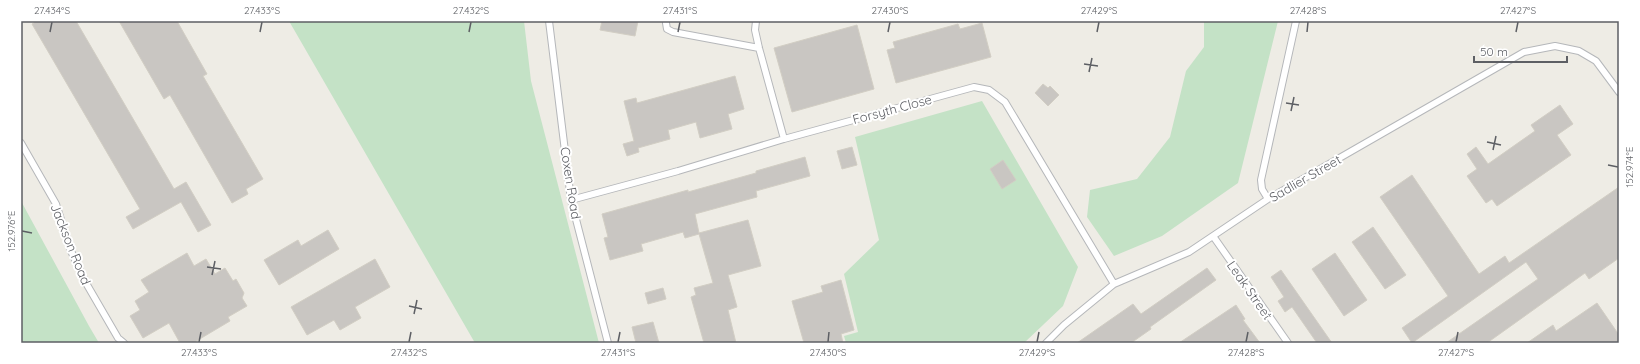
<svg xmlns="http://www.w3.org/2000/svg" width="1640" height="364" viewBox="0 0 1640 364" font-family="Quicksand,sans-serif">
	<rect width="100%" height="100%" fill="#eeece5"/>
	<path fill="#c4e2c6" d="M289 21H524L531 81 599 343H475Z
		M1204 21H1278L1238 183 1162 236 1114 256 1087 217 1090 190 1137 179 1170 137 1186 71 1204 47Z
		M982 101 1078 267 1063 306 1024 343H846L844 336 858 332 844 274 879 240 855 137Z
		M21 201 89 326 99 343H21Z"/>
	<path fill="#c9c6c2" stroke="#d2cec4" d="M37 21H76L174 189 186 182 211 225 198 232 181 202 133 229 126 217 140 209 32 24Z
		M119 21H177L207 74 203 76 263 179 246 189 248 194 232 203 170 95 164 99Z
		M602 21H638L635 36 600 30Z
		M982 23 991 57 896 83 887 50 895 48 893 42 958 24 960 29Z
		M857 25 874 89 792 112 774 48Z
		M735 76 744 109 728 114 732 129 700 138 696 122 668 130 670 139 638 148 639 152 627 156 623 144 634 141 624 101 636 98 637 103Z
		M1043 84 1048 88 1050 86 1059 95 1048 106 1035 93Z
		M1560 105 1573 124 1557 135 1571 155 1497 206 1492 199 1486 203 1467 176 1477 169 1467 154 1476 147 1488 164 1535 131 1531 125Z
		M852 147 857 165 842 169 837 151Z
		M805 157 810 176 756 191 757 197 695 214 699 233 748 220 761 266 728 275 737 307 728 310 736 343H704L691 297 696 295 694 288 713 283 699 234 685 238 683 232 641 244 643 251 610 260 604 238 608 237 602 214 688 190V192L756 173V171Z
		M1003 160 1016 180 1002 189 990 169Z
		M1412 175 1479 274 1505 256 1509 263 1619 187V258L1589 279 1585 273 1487 343H1446L1538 279 1526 262 1412 343 1402 328 1448 296 1380 197Z
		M1373 227 1406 275 1385 289 1352 242Z
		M328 230 339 249 279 285 264 260 298 240 301 246Z
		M187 253 194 266 206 259 215 274 225 268 233 281 236 279 244 293 242 298 247 306 228 317 230 321 193 343H180L169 323 143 338 130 316 140 310 135 301 149 292 141 280Z
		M1335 253 1367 300 1344 316 1312 269Z
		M375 259 390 287 355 307 361 318 340 330 334 320 307 335 291 307Z
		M1207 268 1216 280 1150 327 1151 329 1131 343H1077L1133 304 1141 314Z
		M1281 270 1332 343H1317L1292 307 1285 312 1278 301 1284 297 1271 277Z
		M841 280 854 330 841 334 843 343H804L792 301 823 292 821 286Z
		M663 288 666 299 648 304 645 293Z
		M1597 303 1619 335V343H1527L1553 325 1556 331Z
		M1236 305 1245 319 1243 320 1260 343H1179Z
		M653 322 659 343H636L632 327Z"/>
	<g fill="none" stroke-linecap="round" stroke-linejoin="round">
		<g stroke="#b5b7ba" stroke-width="8">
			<path id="lane" d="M549 21 571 200 608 343
				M756 21 755 30 759 48 784 139
				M666 23 667 29 673 32 759 48
				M21 143 56 204 71 251 86 283 118 338 124 343
				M1268 199 1262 189 1261 180 1296 21
				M571 200 678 171 784 139 974 87 989 90 1005 102 1114 284
				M1213 236 1288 343
				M1046 343 1064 325 1114 284 1189 252 1268 199 1524 52 1555 46 1579 51 1596 61 1619 92"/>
		</g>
		<use href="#lane" stroke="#fff" stroke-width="6"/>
	</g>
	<path fill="none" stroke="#5d5f64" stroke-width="1.5" d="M50 32 52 22M260 32 262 22M469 32 471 22M678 32 680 22M888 32 890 22M1097 32 1099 22M1307 32 1308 22M1516 32 1518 22M1084 64 1098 66M1089 72 1092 58M1286 103 1299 105M1291 111 1294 97M1487 142 1501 145M1493 150 1496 136M1608 165 1618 167M22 231 32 233M207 267 221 269M212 275 215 261M409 306 422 309M414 314 417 300M199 342 201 332M409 342 411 332M618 342 620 332M828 342 829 332M1037 342 1039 332M1246 342 1248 332M1456 342 1458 332"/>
	<g text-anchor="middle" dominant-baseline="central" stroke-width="4" stroke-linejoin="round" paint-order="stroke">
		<g font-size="13" fill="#5d5f64" stroke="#fff">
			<text transform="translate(892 109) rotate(-15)">Forsyth Close</text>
			<text transform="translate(1305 178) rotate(-30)">Sadlier Street</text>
			<text transform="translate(571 183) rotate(81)">Coxen Road</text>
			<text transform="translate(71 244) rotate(68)">Jackson Road</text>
			<text transform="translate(1250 290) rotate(55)">Leak Street</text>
		</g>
	</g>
	<rect width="1640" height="364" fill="none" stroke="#ffffff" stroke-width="44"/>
	<path d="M1474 56v6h93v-6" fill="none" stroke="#5d5f64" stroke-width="2"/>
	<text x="1480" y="56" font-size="12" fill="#5d5f64" stroke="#ffffff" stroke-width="3" paint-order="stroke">50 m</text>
	<rect x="22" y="22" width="1596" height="320" fill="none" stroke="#5d5f64" stroke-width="1.5"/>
	<g font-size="10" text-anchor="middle" fill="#5d5f64">
		<text x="52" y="14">27.434°S</text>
		<text x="262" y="14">27.433°S</text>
		<text x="471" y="14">27.432°S</text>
		<text x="680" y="14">27.431°S</text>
		<text x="890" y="14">27.430°S</text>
		<text x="1099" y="14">27.429°S</text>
		<text x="1308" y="14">27.428°S</text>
		<text x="1518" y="14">27.427°S</text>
		<text transform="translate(1629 167) rotate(-90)" y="4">152.974°E</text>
		<text transform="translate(11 231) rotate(-90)" y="4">152.976°E</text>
		<text x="199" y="356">27.433°S</text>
		<text x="409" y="356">27.432°S</text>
		<text x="618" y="356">27.431°S</text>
		<text x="828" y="356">27.430°S</text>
		<text x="1037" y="356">27.429°S</text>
		<text x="1246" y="356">27.428°S</text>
		<text x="1456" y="356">27.427°S</text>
	</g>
</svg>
